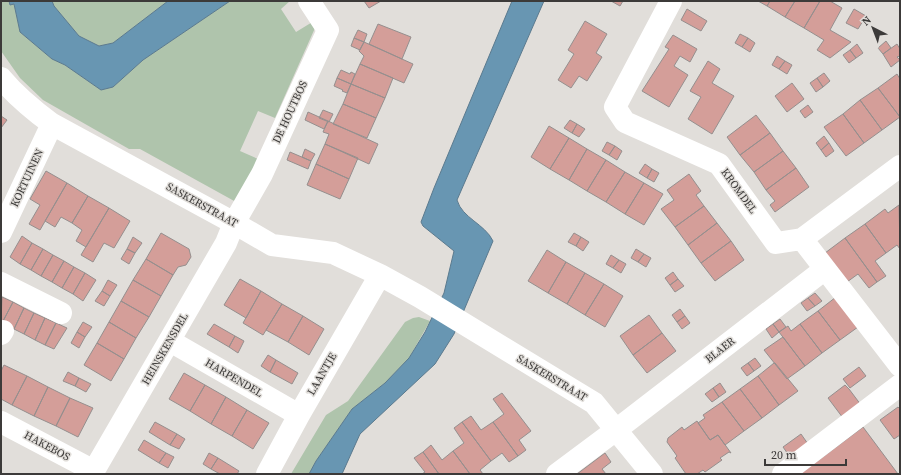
<svg xmlns="http://www.w3.org/2000/svg" width="901" height="475" viewBox="0 0 901 475" font-family="'Source Serif 4',serif">
	<rect width="100%" height="100%" fill="#e1deda"/>
	<path fill="#afc4ac" d="M1 1H9L10 5 14 4 20 32 52 59 65 65 101 90 113 87 143 60 230 1H290L281 9 296 32 314 21 315 28 275 118 258 111 240 151 258 159 236 202 140 149H129L43 100 20 78 1 51Z
		M52 1H168L113 43 99 46 79 36 54 6Z
		M419 317 430 321 409 358 385 383 352 409 316 461 309 474H291L326 415 348 401 405 322 413 318Z"/>
	<path fill="#6896b2" stroke="#5b7a8e" d="M9 1H52L54 6 79 36 99 46 113 43 168 1H230L143 60 113 87 101 90 65 65 52 59 20 32 14 4 10 5Z
		M512 1H544L457 200C462 218 485 224 493 241L454 334 435 364 360 434 342 474H309L316 461 352 409 385 383 409 358 425 332 444 293 454 251 423 226 421 222 434 188Z"/>
	<path fill="#d49e99" stroke="#958f8e" d="M364 1H381L369 8Z
		M611 1H623L620 6Z
		M758 1H770L767 6Z
		M770 1H795L785 17 767 6Z
		M795 1H820L804 28 785 17Z
		M820 1H830L842 8 830 30 851 42 830 58 817 50 824 40 804 28Z
		M687 9 707 21 701 31 681 20Z
		M854 9 866 16 858 29 846 23Z
		M585 21 607 34 596 53 602 57 587 81 579 76 571 88 558 80 574 54 568 50Z
		M378 24 411 37 402 59 369 44Z
		M358 30 367 34 364 42 354 38Z
		M740 34 748 38 742 47 735 43Z
		M673 35 697 49 690 62 680 56 674 66 688 75 669 107 642 91 669 49 665 47Z
		M354 38 364 42 360 50 351 46Z
		M748 38 755 43 750 52 742 47Z
		M886 41 891 48 883 54 878 48Z
		M364 42 413 64 404 83 360 64 364 56 359 51Z
		M857 44 863 53 856 58 850 50Z
		M897 44 900 49V56L897 57 900 60 891 67 883 54Z
		M850 50 856 58 849 63 843 55Z
		M777 56 785 61 779 69 772 65Z
		M708 61 720 69 712 83 734 96 712 134 688 119 701 97 690 91Z
		M785 61 792 65 787 74 779 69Z
		M360 64 393 78 385 98 351 84Z
		M341 70 350 74 351 72 355 74 351 84 337 78Z
		M824 73 830 81 823 87 817 78Z
		M897 74 900 79V117L878 88Z
		M337 78 351 84 347 93 342 91 343 90 334 86Z
		M817 78 823 87 816 92 810 83Z
		M792 83 804 99 787 112 775 96Z
		M351 84 385 98 376 118 343 104Z
		M878 88 900 117 882 130 860 100Z
		M860 100 882 130 864 143 843 114Z
		M343 104 376 118 367 138 333 124Z
		M808 105 813 112 805 118 800 111Z
		M323 110 333 114 329 122 319 118Z
		M308 112 328 121 324 129 305 120Z
		M843 114 864 143 846 156 824 127Z
		M756 115 770 133 740 155 727 137Z
		M1 116 7 120 1 128Z
		M570 120 577 124 572 133 564 128Z
		M328 121 378 144 369 164 325 144 329 134 323 132Z
		M577 124 585 129 579 137 572 133Z
		M549 126 569 138 550 169 531 157Z
		M770 133 783 151 754 172 740 155Z
		M824 136 829 143 821 150 816 143Z
		M569 138 587 149 569 180 550 169Z
		M607 142 615 146 609 155 602 151Z
		M829 143 834 151 826 157 821 150Z
		M325 144 358 158 349 179 316 164Z
		M615 146 622 151 617 160 609 155Z
		M305 149 315 154 311 161 302 157Z
		M587 149 606 160 587 191 569 180Z
		M783 151 796 168 766 190 754 172Z
		M290 152 311 161 308 169 287 160Z
		M606 160 625 172 606 202 587 191Z
		M316 164 349 179 340 199 307 185Z
		M645 164 652 169 647 178 639 173Z
		M796 168 809 187 775 212 770 205 775 201 766 190Z
		M652 169 659 173 654 182 647 178Z
		M46 171 67 183 40 230 29 224 40 205 30 199Z
		M625 172 644 183 625 214 606 202Z
		M689 174 701 191 696 195 704 206 675 227 661 209 674 200 667 190Z
		M67 183 88 196 72 223 61 217 55 227 45 221Z
		M644 183 663 194 644 225 625 214Z
		M88 196 109 208 86 247 76 241 82 230 72 223Z
		M899 205 900 249 897 245 886 253 865 224 885 209 888 213Z
		M704 206 717 223 688 245 675 227Z
		M109 208 130 221 114 248 104 243 93 262 81 255Z
		M717 223 731 241 701 263 688 245Z
		M865 224 886 253 875 261 886 276 877 282 845 238Z
		M161 233 189 249 191 257 186 265 178 267 173 275 146 259Z
		M574 233 581 237 576 246 568 242Z
		M22 236 32 243 20 264 10 257Z
		M133 237 142 243 135 253 127 249Z
		M581 237 589 242 583 251 576 246Z
		M845 238 877 282 869 288 858 274 847 282 825 253Z
		M731 241 744 260 715 281 701 263Z
		M32 243 43 249 31 270 20 264Z
		M43 249 53 255 41 276 31 270Z
		M127 249 135 253 129 264 121 259Z
		M636 249 644 254 638 262 631 258Z
		M547 250 566 262 548 293 528 281Z
		M644 254 651 258 646 267 638 262Z
		M53 255 64 261 52 282 41 276Z
		M611 255 619 260 613 268 606 264Z
		M146 259 173 275 161 296 133 280Z
		M619 260 626 264 621 273 613 268Z
		M64 261 74 267 62 288 52 282Z
		M566 262 585 273 567 304 548 293Z
		M74 267 85 273 73 294 62 288Z
		M673 272 678 279 670 285 665 278Z
		M85 273 96 280 83 301 73 294Z
		M585 273 604 284 585 315 567 304Z
		M240 279 261 291 246 318 224 305Z
		M678 279 684 286 675 292 670 285Z
		M108 280 117 285 110 296 102 291Z
		M133 280 161 296 149 317 121 301Z
		M604 284 623 296 605 327 585 315Z
		M102 291 110 296 104 306 95 301Z
		M261 291 282 304 263 335 243 323Z
		M815 293 822 301 815 306 808 298Z
		M2 297 13 302 2 323H1Z
		M836 297 858 327 840 340 818 311Z
		M808 298 815 306 807 311 801 303Z
		M121 301 149 317 136 338 109 322Z
		M13 302 24 308 14 329 2 323Z
		M282 304 303 316 288 342 266 330Z
		M24 308 34 313 24 334 14 329Z
		M680 309 685 316 677 322 672 315Z
		M818 311 840 340 822 353 800 324Z
		M34 313 45 318 35 340 24 334Z
		M649 315 662 333 633 355 620 336Z
		M303 316 324 329 309 355 288 342Z
		M685 316 690 323 682 329 677 322Z
		M45 318 56 323 45 345 35 340Z
		M780 319 786 327 779 332 773 324Z
		M83 322 92 327 85 337 77 332Z
		M109 322 136 338 124 359 97 343Z
		M56 323 67 328 54 349 45 345Z
		M214 324 235 336 229 347 207 334Z
		M773 324 779 332 772 338 766 329Z
		M800 324 822 353 805 366 779 332 788 326 791 331Z
		M77 332 85 337 79 348 71 343Z
		M662 333 676 351 647 373 633 355Z
		M235 336 244 341 238 353 229 347Z
		M783 337 805 366 787 379 764 350Z
		M97 343 124 359 111 381 84 365Z
		M268 355 276 360 270 372 261 366Z
		M755 358 761 366 754 371 748 363Z
		M276 360 298 373 292 384 270 372Z
		M748 363 754 371 747 376 741 368Z
		M774 363H775L798 391 779 405 758 376Z
		M4 365 27 376 12 405 1 399V371Z
		M859 367 866 376 850 388 843 379Z
		M68 372 79 378 75 386 63 381Z
		M184 373 205 385 190 411 169 399Z
		M27 376 48 387 34 416 12 405Z
		M758 376 779 405 762 418 740 389Z
		M79 378 91 384 86 392 75 386Z
		M720 383 726 392 719 397 713 388Z
		M205 385 226 397 211 424 190 411Z
		M845 385 849 389 861 405 843 418 828 398Z
		M48 387 70 398 56 426 34 416Z
		M713 388 719 397 712 402 705 394Z
		M740 389 762 418 744 431 722 402Z
		M502 393 531 431 519 440 526 450 518 456 493 422 504 414 493 399Z
		M226 397 247 410 232 436 211 424Z
		M70 398 93 408 78 437 56 426Z
		M722 402 744 431 725 445 718 435 710 440 698 423 705 418 703 415Z
		M898 407 900 409V435L894 439 880 420Z
		M247 410 269 423 253 449 232 436Z
		M471 416 481 430 493 422 518 456 509 462 502 453 491 461 462 422Z
		M697 421 710 440 718 435 731 453 729 452 720 458 722 460 705 472 703 470 697 474H686L675 458 677 456 667 442 668 438 682 427 684 430Z
		M155 422 177 434 170 445 149 432Z
		M462 422 491 461 480 470 483 474H470L453 451 464 443 454 428Z
		M863 427 898 474H800Z
		M177 434 185 439 179 449 170 445Z
		M801 434 808 444 790 457 783 447Z
		M144 440 166 453 159 463 138 450Z
		M431 445 442 460 453 451 470 474H439L423 452Z
		M423 452 439 474H422L425 472 414 458Z
		M166 453 174 457 168 468 159 463Z
		M209 453 218 458 211 469 203 464Z
		M605 453 611 462 602 469 606 474H577Z
		M218 458 239 471 237 474H220L211 469Z"/>
	<g fill="none" stroke-linecap="round" stroke-linejoin="round">
		<path stroke="#fff" stroke-width="22" d="M671 1 615 107 625 122 719 164 776 243 802 239 900 366
			M1 78C16 96 33 110 52 124L234 223 272 245 333 253 380 275 420 297 594 403 652 474
			M1 232 52 124
			M802 239 900 166
			M1 283 61 313
			M1 334 3 331
			M170 341 299 415
			M1 422 94 471
			M92 474 226 243 234 223 262 174 328 30 309 1
			M267 474 299 415 380 275
			M557 474 616 430 825 269
			M783 474 900 385"/>
	</g>
	<g text-anchor="middle" dominant-baseline="central" stroke-width="3" stroke-linejoin="round" paint-order="stroke">
		<g font-size="11" fill="#3c3a39" stroke="#e1deda">
			<text transform="translate(290 112) rotate(-65)">DE HOUTBOS</text>
			<text transform="translate(27 178) rotate(-65)">KORTUINEN</text>
			<text transform="translate(739 191) rotate(54)">KROMDEL</text>
			<text transform="translate(202 205) rotate(29)">SASKERSTRAAT</text>
			<text transform="translate(165 349) rotate(-60)">HEINSKENSDEL</text>
			<text transform="translate(720 350) rotate(-38)">BLAER</text>
			<text transform="translate(322 374) rotate(-60)">LAANTJE</text>
			<text transform="translate(234 378) rotate(30)">HARPENDEL</text>
			<text transform="translate(552 378) rotate(31)">SASKERSTRAAT</text>
			<text transform="translate(47 446) rotate(28)">HAKEBOS</text>
		</g>
	</g>
	<rect width="901" height="475" fill="none" stroke="#3c3a39" stroke-width="4"/>
	<g transform="translate(873 28) rotate(318)" stroke="#e1deda" stroke-width="3" paint-order="stroke">
	<path d="M0-3L7 15L0 10L-7 15Z" fill="#3c3a39"/>
	<text y="-6" font-size="11" font-weight="bold" text-anchor="middle" fill="#3c3a39">N</text>
	</g>
	<path d="M765 459v6h81v-6" fill="none" stroke="#3c3a39" stroke-width="2"/>
	<text x="771" y="459" font-size="12" fill="#3c3a39" stroke="#e1deda" stroke-width="3" paint-order="stroke">20 m</text>
</svg>
